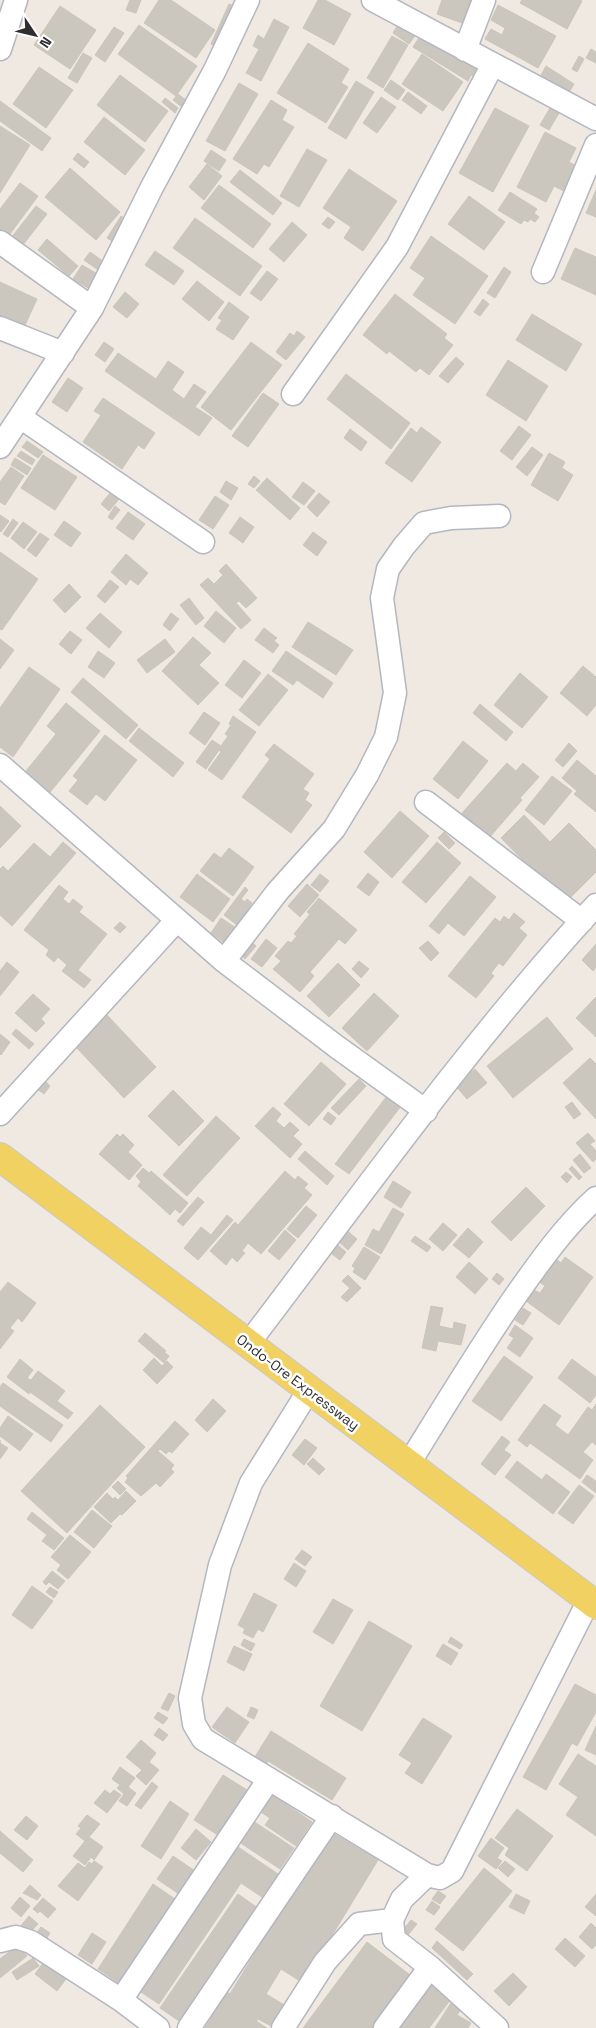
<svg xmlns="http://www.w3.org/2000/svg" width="596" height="2028" viewBox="0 0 596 2028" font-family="'Space Grotesk',sans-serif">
	<rect width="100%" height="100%" fill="#efe9e1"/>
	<path fill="#cbc7bf" stroke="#cbc5ba" d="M130 0H141L136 13 126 10Z
		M159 0H171L215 30 196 58 144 23Z
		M318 0H325L351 14 334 45 303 28Z
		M442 0H474L465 24 437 14Z
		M522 0H580L582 1 567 29 520 3Z
		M229 4 238 8 219 48 211 44Z
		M498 5 556 36 538 68 485 39 491 29 502 35 505 28 491 20Z
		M60 6 96 30 70 69 34 45Z
		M274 19 289 27 261 81 246 73 259 49 253 46 258 35 264 39Z
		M399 23 416 34 409 44 393 33Z
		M139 25 197 66 176 96 118 54Z
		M114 27 124 33 105 62 95 55Z
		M421 35 474 68 477 64 485 69 478 79 471 75 468 81 413 47Z
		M392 36 408 45 383 88 367 78Z
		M308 43 349 69 341 83 348 87 326 123 277 93Z
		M591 49 596 52V63L586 58Z
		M83 53 92 58 77 83 68 78Z
		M422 54 463 82 443 111 402 84Z
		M579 56 584 59 577 72 572 69Z
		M546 66 574 84 568 94 540 77Z
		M39 67 73 90 46 128 13 104Z
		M120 75 168 111 145 142 97 105Z
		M391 80 405 90 398 100 384 90Z
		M356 81 374 92 346 139 328 128Z
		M239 83 258 94 225 151 206 141Z
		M408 92 427 106 421 114 402 100Z
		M178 94 192 105 187 111 173 100Z
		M381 97 396 107 377 133 363 123Z
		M165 98 178 108 175 113 162 102Z
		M271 100 287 110 282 120 294 127 269 167 264 164 257 174 233 159Z
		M0 101 51 138 42 151 0 121Z
		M495 108 529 126 493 192 459 173Z
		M550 108 559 113 549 130 540 125Z
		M104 117 145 150 125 175 84 142Z
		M0 126 30 145 0 193Z
		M545 132 576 148 569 162 580 168 568 193 554 186 546 202 517 187Z
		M307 149 327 160 299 207 280 196Z
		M211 150 226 160 219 171 204 161Z
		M78 153 89 162 84 168 73 159Z
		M207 164 222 176 204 200 189 187Z
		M70 168 120 212 96 240 45 197Z
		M349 169 397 201 363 251 344 238 351 227 323 208Z
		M240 170 282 203 273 215 230 182Z
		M20 183 38 196 7 238 0 233V209Z
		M219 185 271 224 253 248 201 208Z
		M596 190V217L586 213Z
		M510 192 537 209 534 213 539 217 535 222 530 219 528 222 524 220 521 224 498 210Z
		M469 196 505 222 484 250 448 224Z
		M36 206 47 214 22 246 11 238Z
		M121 216 131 223 117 244 107 238Z
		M328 217 335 222 329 229 322 224Z
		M195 218 262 266 240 296 173 248Z
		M292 222 307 235 284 262 269 249Z
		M431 236 488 276 455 324 413 295 425 278 410 268Z
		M47 239 78 266 69 276 38 250Z
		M575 248 596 257V295L561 279Z
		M155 251 184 271 174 285 145 265Z
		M90 252 107 264 101 272 84 260Z
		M82 265 101 276 93 291 73 279Z
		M504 267 511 272 495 298 487 293Z
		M267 271 278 279 261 301 250 293Z
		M197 281 224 302 209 321 182 299Z
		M0 282 37 299 21 334 0 324Z
		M125 292 139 304 127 318 113 307Z
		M395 294 447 334 444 338 453 345 429 375 420 368 416 372 389 351 387 354 363 335Z
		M483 299 489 304 480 316 474 312Z
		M229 302 249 317 233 340 216 329 222 320 218 318Z
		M532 314 582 344 566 371 516 340Z
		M297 331 305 337 286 360 276 352 290 333 294 336Z
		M104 342 114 349 105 362 95 355Z
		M251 342 282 365 231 430 201 407Z
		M118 353 156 379 168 361 184 372 172 390 184 399 194 384 206 392 195 407 212 418 199 436 105 371Z
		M456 357 464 364 448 383 439 376Z
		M508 360 548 386 526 421 486 395Z
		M346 374 410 423 391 449 327 399Z
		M68 378 83 388 67 412 52 402Z
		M263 393 279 404 248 447 232 436Z
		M103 398 155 433 144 449 138 445 122 469 83 442 101 415 94 411Z
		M519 426 531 435 512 460 500 451Z
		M421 427 441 442 412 482 385 463 411 428 417 433Z
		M350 429 367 442 361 451 344 438Z
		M27 441 43 452 38 458 22 447Z
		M532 447 543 455 527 476 516 467Z
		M21 451 35 460 32 465 17 456Z
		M549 453 565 462 562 468 573 475 558 501 531 485Z
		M43 455 77 477 55 510 21 488Z
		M15 458 31 468 27 475 11 465Z
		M11 467 24 476 5 505 0 502V482Z
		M254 476 260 481 254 488 248 484Z
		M267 478 300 508 290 520 256 490Z
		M226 481 238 488 231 500 220 492Z
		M303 482 315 491 304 505 292 497Z
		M111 492 119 499 109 511 101 504Z
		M319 493 330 502 317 517 307 507Z
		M215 496 229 505 213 529 199 520Z
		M115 506 120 510 112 520 108 517Z
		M128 512 145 524 133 540 116 528Z
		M0 515 9 521 1 532 0 531Z
		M240 517 254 527 243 543 229 533Z
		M13 519 18 523 8 537 3 534Z
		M64 521 81 533 71 547 54 535Z
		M23 522 37 532 24 549 11 538Z
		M313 532 327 542 317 556 303 545Z
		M40 533 49 539 36 557 27 550Z
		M0 552 38 579 2 630 0 629Z
		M126 554 148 573 138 585 130 579 126 585 111 572Z
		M226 564 257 598 246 608 239 601 236 603 251 620 241 629 200 585 208 578 214 584 223 575 219 571Z
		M110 580 119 587 105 603 97 596Z
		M69 584 81 597 65 613 53 600Z
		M189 598 204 618 196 625 180 605Z
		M216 611 236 628 224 643 204 626Z
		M100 613 122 632 109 648 86 628Z
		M171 613 179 619 170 631 163 625Z
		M308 622 353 650 336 675 292 647Z
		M264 628 277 638 274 641 279 645 273 653 255 640Z
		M70 631 82 640 71 654 59 644Z
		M193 637 211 653 199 665 219 683 198 705 162 671Z
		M0 639 14 650 0 669Z
		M165 639 175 652 147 673 137 660Z
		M98 651 115 663 104 678 88 667Z
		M286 651 333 683 323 698 297 680 293 685 272 671Z
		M244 660 261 673 242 698 225 685Z
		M583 666 596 677V705L587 716 560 693Z
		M29 667 60 689 13 757 0 747V708Z
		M520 673 548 697 522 728 494 705Z
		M268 674 288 690 259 726 239 710Z
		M83 678 138 725 126 739 71 692Z
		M66 703 100 731 47 796 22 776 56 734 47 726Z
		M480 704 513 732 506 741 473 713Z
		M204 712 220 723 205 745 189 733Z
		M233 716 256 732 222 780 208 770 221 752 219 750 206 769 196 762 212 740 221 746 228 736 225 734 231 725 229 724Z
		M139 728 184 763 173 777 129 741Z
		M105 735 137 760 105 801 96 794 87 805 69 791 78 780 73 776Z
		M463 741 488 761 458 799 433 779Z
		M569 743 577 751 563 767 555 760Z
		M274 744 314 774 303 789 309 793 305 800 312 805 291 833 242 797 270 759 265 755Z
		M577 760 596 776V812L574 794 577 791 562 778Z
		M507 763 516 771 523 763 539 777 520 798 522 800 489 838 462 813Z
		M552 776 572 791 544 825 525 810Z
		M0 806 21 826 0 848Z
		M400 811 429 836 392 878 364 852Z
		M524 815 550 842 569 823 596 850V872L565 903 501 838Z
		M444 832 455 843 449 849 438 838Z
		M63 842 76 853 12 926 0 915V869L3 866 8 871 34 843 50 857Z
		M437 842 461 863 426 903 402 882Z
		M229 848 254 867 233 896 200 871 214 853 221 858Z
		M368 873 379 882 369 896 357 887Z
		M197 874 230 899 213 922 180 897Z
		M320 874 329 881 320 892 311 885Z
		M470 876 496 897 464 936 448 923 439 934 429 926Z
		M307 884 319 895 300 917 288 906Z
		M59 885 68 892 63 899 69 904 73 899 83 907 79 912 107 934 78 970 91 980 84 988 62 971 67 965 58 957 54 962 46 955 49 950 24 930Z
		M245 887 248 890 241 899 245 902 247 899 252 903 237 925 224 915Z
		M319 898 357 930 345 944 339 939 310 972 314 976 300 992 273 969 281 961 275 956 288 941 291 943 297 936 294 934 310 914 307 912Z
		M514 913 525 922 519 928 527 935 503 966 499 963 491 973 494 976 476 998 448 976 495 918 500 922 504 916 509 920Z
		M221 918 236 928 226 944 211 933Z
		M120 922 126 927 120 933 114 928Z
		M248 939 256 946 245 959 237 952Z
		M266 939 277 948 262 967 251 959Z
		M428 941 439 953 431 961 419 948Z
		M596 944V967L593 971 582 960Z
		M359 961 369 969 361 978 352 969Z
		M7 962 19 972 0 996V971Z
		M338 963 360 985 329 1017 307 996Z
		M374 993 399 1016 367 1051 342 1028Z
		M33 994 50 1009 41 1019 45 1023 36 1032 15 1013Z
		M596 997V1037L576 1018Z
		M107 1015 156 1067 124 1098 75 1046Z
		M547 1017 573 1049 513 1098 487 1066Z
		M16 1029 34 1044 29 1049 12 1034Z
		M0 1034 10 1042 1 1055 0 1054Z
		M590 1058 596 1064V1119L563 1083Z
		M321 1062 346 1084 309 1126 284 1104Z
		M475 1069 487 1083 467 1099 455 1085Z
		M359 1079 366 1086 339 1115 331 1108Z
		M44 1080 50 1086 44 1094 37 1089Z
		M173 1090 204 1121 179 1146 148 1116Z
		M387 1096 401 1106 349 1174 335 1164Z
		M572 1102 581 1114 574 1119 565 1107Z
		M273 1107 281 1114 276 1121 284 1128 290 1122 299 1130 293 1136 302 1144 290 1158 255 1126Z
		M328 1112 336 1118 331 1125 323 1119Z
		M216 1116 240 1138 187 1196 163 1175Z
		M588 1133 595 1141 590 1144 596 1151V1159L593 1162 576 1143Z
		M117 1134 120 1137 123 1134 134 1145 128 1152 142 1165 129 1180 99 1154Z
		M305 1151 334 1176 327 1185 298 1159Z
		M580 1154 591 1168 584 1173 573 1160Z
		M572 1166 582 1177 579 1180 569 1169Z
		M143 1168 149 1173 151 1171 188 1203 180 1213 175 1209 170 1215 138 1186 141 1182 136 1176Z
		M285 1171 295 1180 298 1176 308 1184 304 1188 312 1195 261 1254 248 1243 242 1251 245 1253 237 1262 232 1257 226 1265 210 1251 235 1222 238 1225Z
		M566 1172 572 1177 567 1183 561 1177Z
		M393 1181 411 1192 401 1208 384 1197Z
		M526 1187 545 1206 511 1241 491 1222Z
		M198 1197 204 1202 183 1226 177 1221Z
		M306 1206 317 1215 298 1238 287 1229Z
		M393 1208 404 1214 381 1254 365 1245 373 1229 379 1232Z
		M227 1215 233 1220 198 1260 184 1248 201 1227 211 1235Z
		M443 1223 457 1235 443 1251 429 1239Z
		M468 1228 483 1242 469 1258 453 1245Z
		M345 1229 357 1239 348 1250 336 1239Z
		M285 1230 296 1240 279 1260 268 1251Z
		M415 1236 431 1247 427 1252 411 1241Z
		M335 1243 346 1252 340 1260 328 1251Z
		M364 1247 380 1257 365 1280 353 1272 355 1268 352 1266Z
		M553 1257 561 1263 565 1257 593 1277 559 1325 526 1301 534 1290 540 1293 545 1286 537 1280Z
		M469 1262 488 1279 475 1294 456 1277Z
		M497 1273 504 1279 499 1285 492 1279Z
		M348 1275 361 1288 347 1302 341 1297 350 1288 342 1281Z
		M8 1282 36 1303 22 1322 18 1318 10 1328 14 1331 0 1349V1292Z
		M431 1306 443 1308 439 1326 453 1329 454 1322 466 1325 461 1345 438 1341 436 1351 422 1348Z
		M523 1308 531 1313 523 1325 515 1320Z
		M515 1325 533 1338 520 1357 507 1348 514 1338 509 1335Z
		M145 1333 166 1351 164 1352 169 1356 164 1363 138 1341Z
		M504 1356 533 1377 501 1421 472 1401Z
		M154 1358 162 1366 167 1361 173 1367 157 1384 143 1370Z
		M20 1359 33 1370 27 1378 31 1380 38 1371 65 1391 57 1401 73 1413 68 1419 30 1392 29 1394 7 1377Z
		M572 1359 596 1377V1395L590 1403 558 1378Z
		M3 1383 63 1425 51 1442 0 1406V1387Z
		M213 1399 226 1411 207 1432 195 1420Z
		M544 1404 561 1416 555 1425 568 1435 588 1407 592 1410 596 1404V1445L592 1442 583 1452 593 1460 580 1479 530 1443 527 1447 518 1440Z
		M100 1405 145 1447 67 1533 21 1491Z
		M8 1416 33 1434 20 1451 0 1436V1428Z
		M175 1421 189 1434 172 1453 169 1451 166 1454 160 1449 158 1451 174 1465 171 1469 174 1472 160 1487 156 1483 141 1496 125 1482 128 1478 126 1476Z
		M502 1436 510 1442 504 1450 511 1455 495 1475 481 1464Z
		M305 1439 317 1448 304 1465 292 1455Z
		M0 1440V1443L8 1448 0 1459Z
		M313 1458 325 1469 319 1475 307 1464Z
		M517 1461 542 1480 546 1474 570 1492 553 1514 505 1477Z
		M587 1475 596 1481V1493L582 1482Z
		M118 1481 126 1489 120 1495 112 1487Z
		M579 1485 594 1496 573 1524 558 1513Z
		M126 1491 136 1501 122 1515 120 1514 111 1523 94 1507 107 1493 113 1499 115 1497 118 1500Z
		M92 1510 112 1526 94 1548 74 1532Z
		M32 1512 64 1538 54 1550 42 1541 47 1535 27 1519Z
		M70 1535 91 1552 68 1579 57 1570 61 1565 51 1557Z
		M302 1550 312 1557 305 1566 295 1559Z
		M294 1563 306 1571 296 1587 284 1579Z
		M52 1571 65 1581 58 1589 49 1582 46 1585 43 1582Z
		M32 1586 53 1601 32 1629 12 1615Z
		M50 1587 58 1592 54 1598 46 1592Z
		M254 1593 277 1605 263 1632 258 1629 253 1638 243 1633 245 1629 238 1625Z
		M333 1599 353 1610 333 1644 313 1632Z
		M369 1621 412 1646 362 1731 320 1706Z
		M451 1637 463 1645 460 1649 448 1642Z
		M244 1639 255 1644 251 1651 241 1645Z
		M443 1644 458 1653 451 1665 436 1656Z
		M234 1646 252 1654 244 1671 227 1662Z
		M575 1684 596 1695V1712L577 1746 572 1743 546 1790 523 1777Z
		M169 1693 175 1696 168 1711 161 1708Z
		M227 1707 249 1722 235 1743 212 1727Z
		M251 1707 258 1710 254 1719 247 1716Z
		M158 1712 168 1718 163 1724 154 1718Z
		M423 1718 452 1736 422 1784 405 1773 412 1763 399 1755Z
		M596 1726V1755L585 1750Z
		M159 1728 168 1735 163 1741 154 1735Z
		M271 1731 346 1778 332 1800 268 1761 264 1767 253 1760Z
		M141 1740 156 1753 149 1762 159 1770 146 1785 136 1776 142 1770 126 1757Z
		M578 1754 596 1766V1836L566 1815 578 1797 559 1784Z
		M120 1767 135 1778 128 1787 136 1793 127 1806 119 1801 124 1794 117 1788 120 1785 112 1779Z
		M223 1775 247 1790 218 1835 194 1820Z
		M152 1782 158 1787 141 1809 135 1805Z
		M105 1790 110 1794 114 1790 121 1795 107 1813 94 1803Z
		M268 1792 312 1822 296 1846 265 1825 270 1818 256 1809Z
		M170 1801 189 1814 161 1859 141 1846Z
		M517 1809 553 1836 527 1871 505 1855 509 1848 495 1838Z
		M87 1815 100 1824 89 1837 103 1847 94 1860 91 1857 85 1865 73 1856 85 1841 76 1834 81 1828 78 1826Z
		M26 1816 38 1826 27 1840 14 1830Z
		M250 1819 294 1848 280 1869 236 1840Z
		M196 1829 211 1842 196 1860 181 1848Z
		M0 1831 33 1860 23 1872 0 1853Z
		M329 1831 378 1860 303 1983 281 1969 266 1994 286 2006 273 2027 258 2019 256 2021 267 2028H205L227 1992 230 1994Z
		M491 1838 504 1848 497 1858 502 1861 496 1869 478 1856Z
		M235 1845 278 1874 262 1897 241 1883 159 2004 138 1990Z
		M173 1856 195 1871 179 1894 157 1879Z
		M94 1861 103 1867 78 1901 58 1886 78 1863 85 1868 89 1862 92 1864Z
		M505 1861 515 1869 508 1877 498 1868Z
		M484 1868 512 1891 463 1951 435 1929Z
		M153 1884 175 1899 120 1984 98 1969Z
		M30 1885 41 1895 37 1900 23 1893Z
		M438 1891 446 1896 440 1904 432 1899Z
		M238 1894 259 1909 182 2023 160 2008Z
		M516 1894 530 1901 524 1914 509 1907Z
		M596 1894V1916L585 1907Z
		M20 1897 30 1906 21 1917 11 1908Z
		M43 1898 56 1909 48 1918 40 1911 38 1913 33 1909Z
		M432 1901 440 1907 434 1915 426 1910Z
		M29 1916 38 1924 27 1936 19 1928Z
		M411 1920 417 1924 408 1935 402 1931Z
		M591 1923 596 1928V1945L592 1949 579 1937Z
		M41 1927 50 1933 47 1938 38 1931Z
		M92 1933 106 1942 92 1964 78 1955Z
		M565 1938 585 1956 575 1967 555 1949Z
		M437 1941 473 1974 467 1980 432 1948Z
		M367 1942 414 1978 376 2028H303Z
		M18 1945 27 1956 0 1978V1959Z
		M33 1958 39 1966 17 1980 12 1972Z
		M43 1963 66 1979 57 1991 35 1974Z
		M513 1973 527 1987 509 2006 494 1991Z
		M431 1984 451 1999 429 2028H398Z
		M454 1998 464 2004 457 2015 471 2023 468 2028H435Z"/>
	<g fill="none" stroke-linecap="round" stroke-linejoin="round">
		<g stroke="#b4b7c1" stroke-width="25">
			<path id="minor" d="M373 0 596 119
				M0 49 16 0
				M465 50 484 0
				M0 242 92 308
				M543 272 596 145
				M0 328 63 353
				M293 394 397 247 493 64
				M20 417 203 542
				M0 447 92 308 152 187 215 70 248 0
				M0 765 224 961 337 1047 426 1111
				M426 802 582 921
				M224 961 278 891 334 829 367 775 386 737 395 693 382 598 388 569 404 546 424 523 451 518 499 516
				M0 1114 177 920
				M248 1344C361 1196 470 1042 596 905
				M309 1390 251 1483 220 1565 190 1698 194 1724 203 1739 427 1875 440 1878 452 1871 589 1600
				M408 1465C442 1410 476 1354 512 1301 538 1264 563 1228 596 1198
				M427 1875 402 1899 392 1920 394 1939 430 1967 497 2028
				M0 1941 16 1937 31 1942 121 2000 158 2028
				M121 2000 269 1779
				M189 2028 332 1816
				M283 2028 325 1962 359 1924 392 1920
				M385 2028 430 1967"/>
		</g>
		<g stroke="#c9c9c9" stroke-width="30">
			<path id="major" d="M0 1157 596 1605"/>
		</g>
		<use href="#minor" stroke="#fff" stroke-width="22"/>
		<use href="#major" stroke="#f2d163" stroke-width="28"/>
	</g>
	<g text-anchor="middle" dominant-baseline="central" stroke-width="5" stroke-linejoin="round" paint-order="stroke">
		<g font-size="14" fill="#2e2e2e" stroke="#fff">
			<text transform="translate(298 1382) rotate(37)">Ondo-Ore Expressway</text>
		</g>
	</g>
	<g transform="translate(35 35) rotate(125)" stroke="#ffffff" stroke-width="4" paint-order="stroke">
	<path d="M0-4L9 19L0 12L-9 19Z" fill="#2e2e2e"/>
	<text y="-8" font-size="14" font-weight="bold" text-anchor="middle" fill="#2e2e2e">N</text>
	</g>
</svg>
